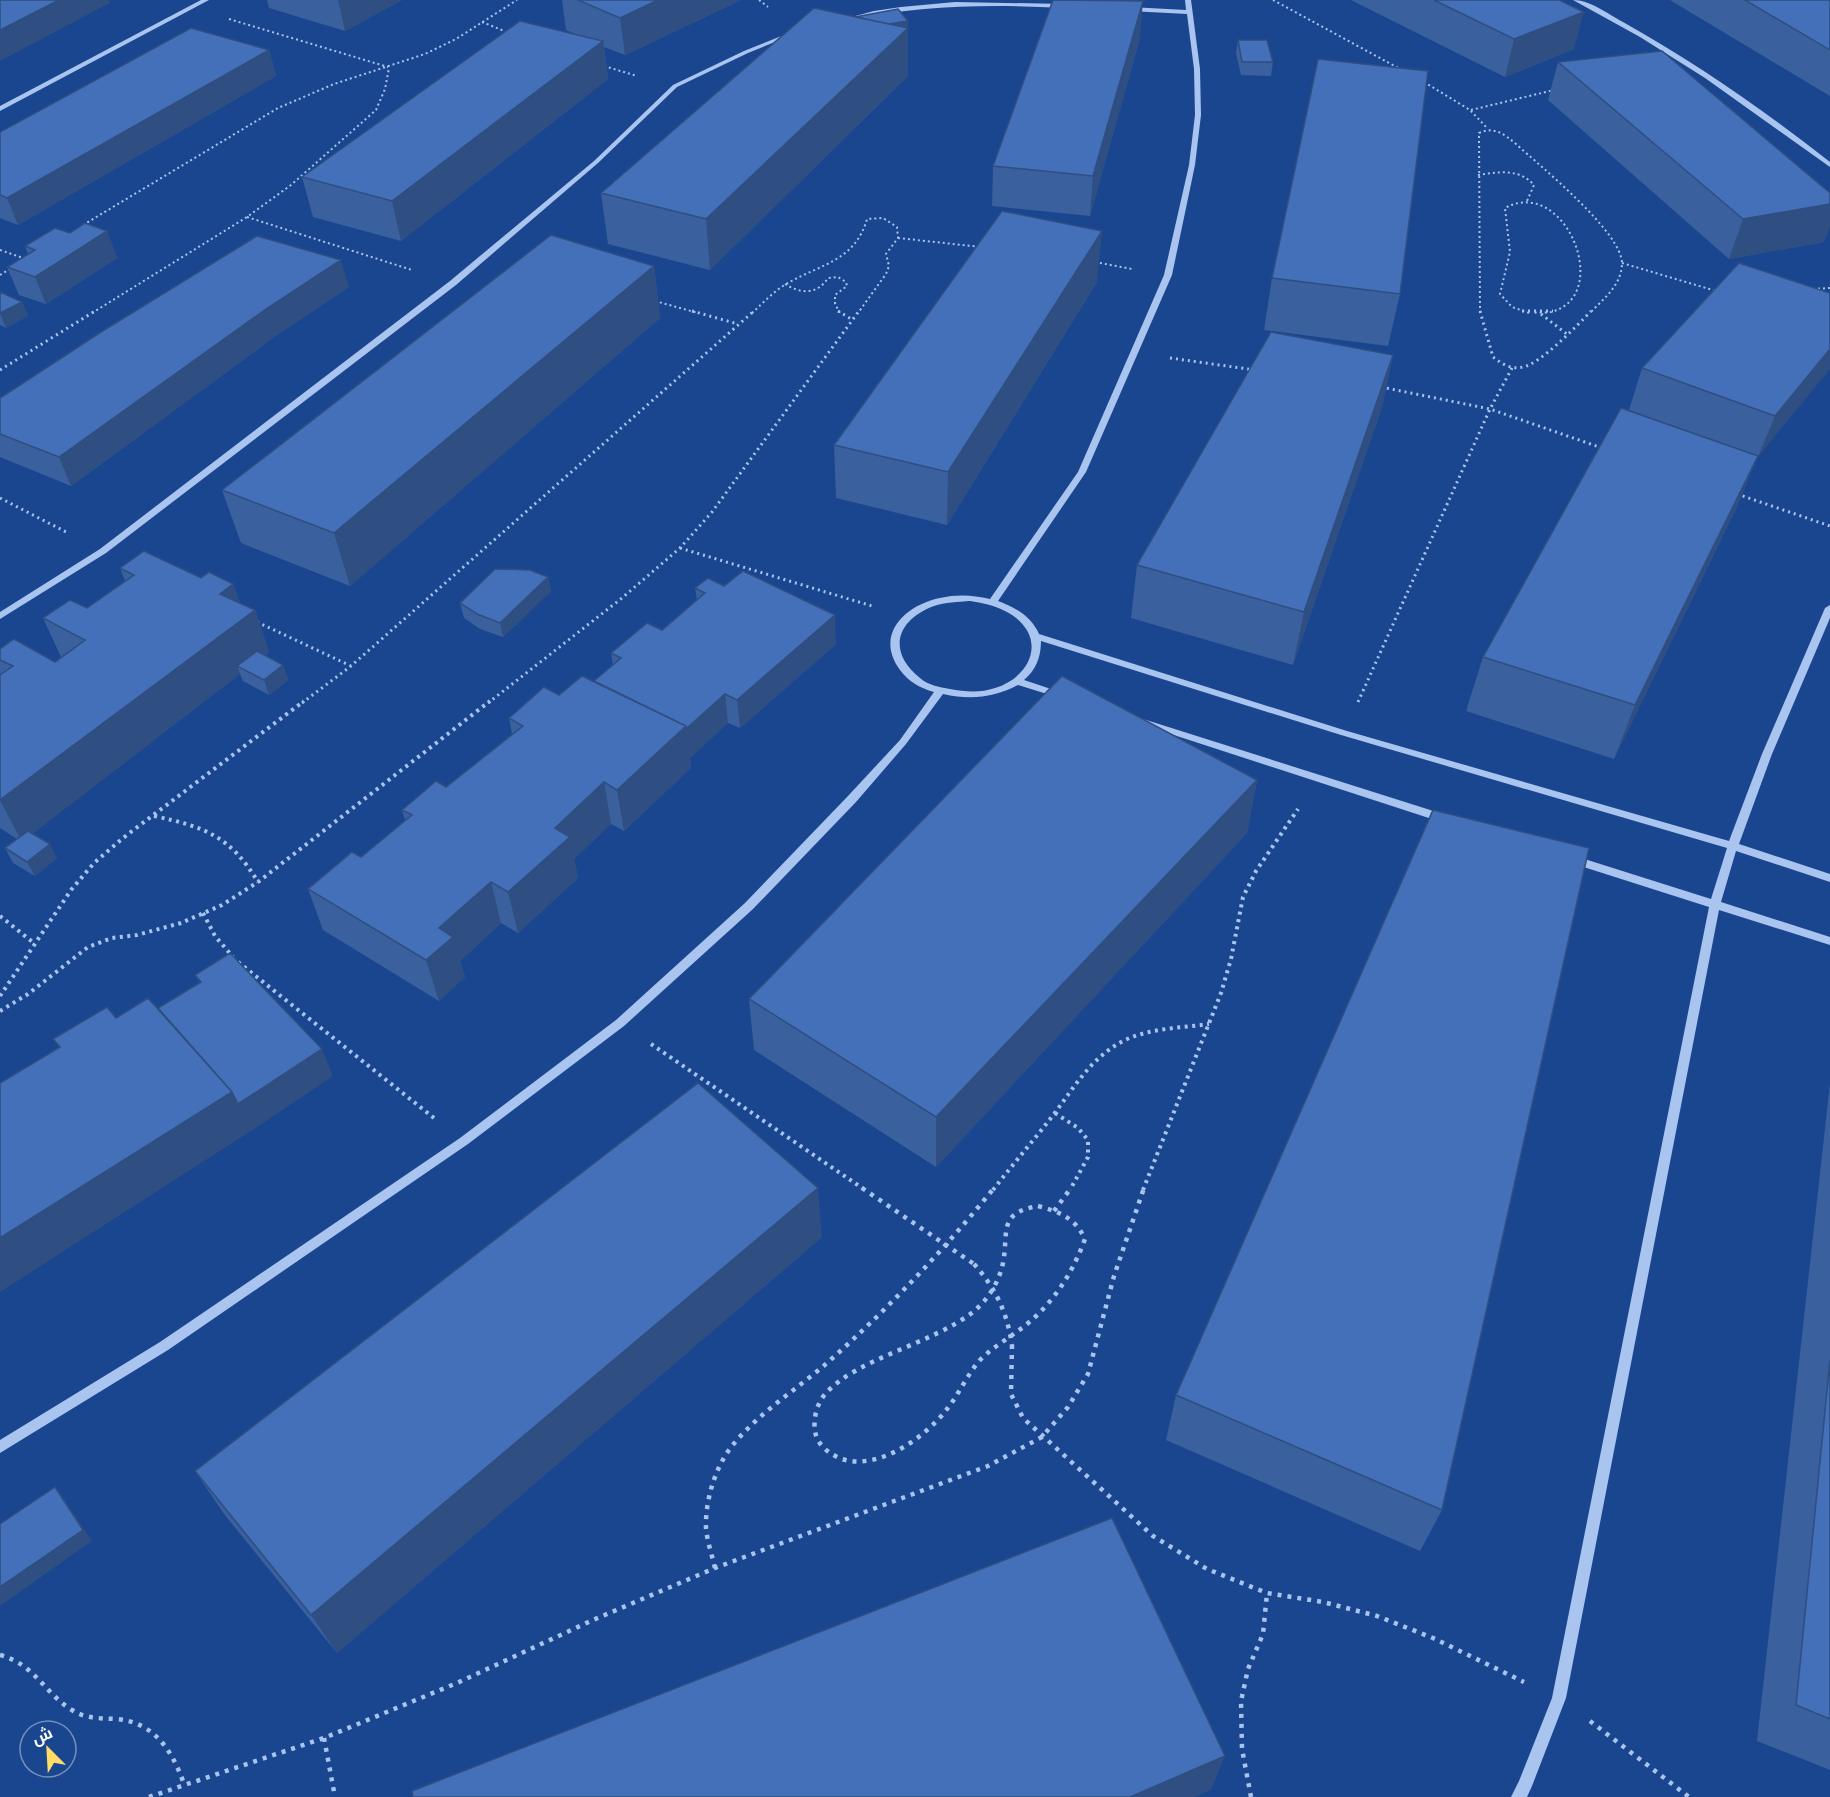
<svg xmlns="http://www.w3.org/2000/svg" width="1830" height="1797" viewBox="0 0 1830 1797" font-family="Raleway,Cairo,sans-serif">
	<rect width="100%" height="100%" fill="#1a4690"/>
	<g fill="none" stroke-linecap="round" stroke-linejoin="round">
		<path stroke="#a9c4ef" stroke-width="2" stroke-dasharray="2 3" stroke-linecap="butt" d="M759 0 768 7
			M1273 0 1402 70
			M229 19 388 67
			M482 22 509 33
			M604 66 637 76
			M1424 82 1470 110 1488 129
			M1471 110 1554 90
			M1478 175C1498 172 1519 168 1534 185L1527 201
			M247 217 412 270
			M83 225 278 108 334 84 425 54 456 39 517 0
			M898 238 981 247
			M0 250 26 259
			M1095 262 1132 269
			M1622 263 1716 291
			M0 275 12 268
			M785 284C801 294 817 295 828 278L838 277 846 282 847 286 835 295V304L840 313
			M1813 289 1830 288
			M655 301 698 313
			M92 313 247 217 291 185 376 110 385 89 389 68
			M752 313C763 303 775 290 788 283 821 264 855 261 867 219L883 218 897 227 898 238 886 254 889 266 886 274 858 313
			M1480 313 1479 133C1494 126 1504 134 1516 144 1540 166 1623 233 1622 264 1621 286 1604 298 1590 313
			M1529 313 1512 307 1500 294 1510 252 1505 208C1565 175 1614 296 1551 312 1546 313 1539 312 1533 313"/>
		<path stroke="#a9c4ef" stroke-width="3" stroke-dasharray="2 4" stroke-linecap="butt" d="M692 311 738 324
			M838 311 853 320
			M1480 311 1493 357C1502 364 1511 370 1523 367 1540 364 1578 325 1591 311
			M1522 311H1553
			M1541 314 1568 335
			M1170 358 1255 370
			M0 370 95 311
			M1381 387 1490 409 1602 448
			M1737 494 1830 526
			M0 498 68 533
			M680 548 872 606
			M257 622 351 666
			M1358 702 1490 409 1512 368
			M302 703 351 666 754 311
			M488 703 622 598 680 548 712 512 859 311"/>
		<path stroke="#a9c4ef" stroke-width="4" stroke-dasharray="3 4.5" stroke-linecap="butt" d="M154 816C205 827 230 836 258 882
			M203 913 215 936 233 957
			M0 916 35 944
			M238 962 434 1118
			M0 996 71 890 94 863 123 838 304 701
			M0 1011 28 994 88 947 112 938 137 935 181 923 222 905 258 882 490 701
			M651 1044 865 1190
			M1055 1113 1078 1128 1088 1140V1157L1070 1190
			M993 1190C1013 1164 1034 1140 1054 1114 1075 1086 1091 1058 1123 1041 1149 1028 1181 1028 1209 1024
			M1143 1190 1221 993 1231 959 1243 897 1256 871 1298 809"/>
		<path stroke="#a9c4ef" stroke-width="4.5" stroke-dasharray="4 6" stroke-linecap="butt" d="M862 1188 974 1264
			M1038 1206C1060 1212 1075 1218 1085 1239 1073 1272 1054 1302 1027 1324 1011 1337 994 1346 980 1360 967 1375 959 1394 947 1409 926 1437 878 1471 842 1459 829 1454 817 1445 815 1431 813 1418 817 1403 826 1393 858 1358 932 1344 973 1312 988 1300 999 1282 1003 1263 1009 1232 997 1213 1038 1206Z
			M1054 1211 1071 1188
			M1012 1345 1011 1394 1023 1418 1153 1536 1207 1569 1267 1593 1323 1602 1377 1616 1433 1638 1524 1682
			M715 1568C712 1555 707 1541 706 1528 705 1503 714 1471 729 1450 755 1415 795 1391 827 1363 888 1309 943 1251 994 1188
			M0 1655C36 1665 43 1692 72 1710 86 1719 99 1718 116 1719 154 1722 172 1750 184 1784
			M1590 1721 1689 1797
			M324 1738 335 1797
			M149 1797 324 1738 457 1683 593 1620 715 1568 988 1466 1042 1437 1068 1407 1088 1374 1114 1276 1144 1188
			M1251 1797 1242 1749 1241 1701 1248 1669 1263 1634 1267 1593"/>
		<path fill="#a9c4ef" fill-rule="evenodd" d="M201 0H209L0 111V106Z
			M1185 0H1191L1200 69 1201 115 1195 165 1172 275 1086 472 998 601C1015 607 1032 617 1039 634L1347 731 1729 841 1762 754 1825 608 1830 605V618L1772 754 1739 844 1830 874V882L1736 851 1721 902 1830 937V945L1719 910 1566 1698 1532 1786 1527 1797H1511L1519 1781 1552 1698 1709 907 1571 863 1570 860 1575 856 1711 899 1727 848 1341 735 1041 641C1041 657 1036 670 1024 680L1063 693 1065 695 1063 697 1060 698 1018 685C993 698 970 700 943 694L906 744 856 802 753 909 624 1026 468 1144 168 1350 0 1453V1440L160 1342 460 1138 616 1020 745 903 848 796 900 740 934 692C920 688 909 682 900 670 874 635 905 605 940 598 957 594 973 595 990 599L1078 472 1164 275 1189 165 1195 115 1194 69 1187 14 1130 11 1127 9 1130 7 1186 10ZM970 601C982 603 994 605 1005 611 1047 632 1036 675 995 688 981 693 965 692 950 689 939 687 928 685 920 678 887 652 896 620 934 606 945 602 958 602 970 601Z
			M1573 0C1590 0 1608 14 1623 22 1696 63 1764 110 1830 162V167L1705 78 1640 37Z
			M955 2 1064 4 1067 6 1064 8C990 4 919 5 847 21L844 19 874 11 901 7Z
			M789 33 794 34 748 53 677 87 598 163 456 285 106 553 0 619V612L100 549 450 281 594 161 673 85 744 51Z
			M1143 719 1446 815 1447 818 1446 821H1438L1140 724 1138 722 1140 720Z"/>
		<path stroke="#a9c4ef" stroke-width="4.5" stroke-dasharray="4 6" stroke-linecap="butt" d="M974 1264C996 1289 1007 1312 1012 1345"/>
	</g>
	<path fill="#3a609e" d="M267 0H402L345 31 269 8Z
		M562 0H741L625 55 604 47 608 79 401 241 313 217 302 177 575 34 566 30Z
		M1351 0H1559L1574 49 1505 77Z
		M1670 0H1830V96Z
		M855 17 908 21V76L710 270 608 244 601 193Z
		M1140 38 1090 216 992 206 993 166Z
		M1238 40 1273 62 1271 76 1241 75 1236 53Z
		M269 50 276 76 18 225 0 218V132Z
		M1558 62 1824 242 1729 259 1548 100Z
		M107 231 117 258 46 304 19 295 7 267 28 254 25 246 70 233Z
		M654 266 660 318 350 586 241 543 222 490Z
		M1272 278 1400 294 1388 346 1264 330Z
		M1097 282 947 525 836 498 834 445Z
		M349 287 277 335 71 486 0 457V398Z
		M0 292 22 302 28 316 6 328 0 325Z
		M1830 293 1758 457H1757L1736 509 1614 759 1466 711 1483 657 1690 432 1629 410 1642 368Z
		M1393 355 1382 407 1293 665 1131 618 1137 565Z
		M120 568 201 578 233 584 240 603 255 610 269 652 265 655 283 665 288 680 269 695 243 681 240 674 33 833 57 858 35 876 13 863 5 848 17 839 0 828V675H1L0 673V649L55 662 61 657 43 618 87 608 125 581Z
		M548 577 551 591 503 637 480 629 464 618 460 603Z
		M695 588 836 644 740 728 728 723 690 758 691 768 624 831 611 824 574 859 578 878 518 933 501 923 460 961 465 977 439 1001 323 930 308 889 361 857 405 820 402 810 446 787 512 734 509 718 559 695 594 681 613 665 611 653 662 630 697 600Z
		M1257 780 1247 833 936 1167 754 1050 749 999Z
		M1830 1083V1770L1757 1741Z
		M822 1237 337 1653 224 1514 195 1471Z
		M1176 1395 1442 1510 1420 1551 1166 1440Z"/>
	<path fill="#2f4e81" d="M59 0H109L110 3 0 61V30Z
		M338 0H402L345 31Z
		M658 0H741L625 55 620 18Z
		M1143 1 1140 38 1090 216 1093 176Z
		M1584 12 1574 49 1505 77 1514 39Z
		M908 21V76L710 270 706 219 862 28Z
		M603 41 608 79 401 241 392 201Z
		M269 50 276 76 18 225 7 198Z
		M1830 204V227L1824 242 1729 259 1743 219Z
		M107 231 117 258 46 304 35 277Z
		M1102 231 1097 282 947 525 948 472Z
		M341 260 349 287 277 335 71 486 59 457 269 307Z
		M654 266 660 318 350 586 334 533Z
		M22 302 28 316 6 328 0 313Z
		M1830 349V369L1758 457 1775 416Z
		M1393 355 1382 407 1293 665 1304 612Z
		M1758 456 1736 509 1614 759 1635 705Z
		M548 577 551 591 503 637 500 623Z
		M233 584 245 617 255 610 269 652 245 670 237 666 240 674 22 842 0 800 220 594Z
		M835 615 836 644 740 728 737 700Z
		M283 665 288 680 269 695 264 680Z
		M725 694 728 723 690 758 691 768 624 831 617 790 686 726Z
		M1257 780 1247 833 936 1167V1117Z
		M604 782 611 824 574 859 578 878 518 933 508 892 555 828Z
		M50 844 57 858 35 876 27 862Z
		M491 882 501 923 460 961 465 977 439 1001 426 960 439 928Z
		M322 1049 333 1076 251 1131 0 1292V1238L232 1092Z
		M818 1188 822 1237 337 1653 311 1615Z
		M55 1487 64 1499 92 1541 0 1606V1587Z
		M1225 1756 1211 1790 1195 1797H1130Z"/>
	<path fill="#4370b8" stroke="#2f4e81" stroke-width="1.5" d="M0 0H59L0 30Z
		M578 0H658L620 18Z
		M1053 0 1143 1 1093 176 993 166Z
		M1434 0H1559L1584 12 1514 39Z
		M1745 0H1830V50Z
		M814 8 908 28 706 219 601 193Z
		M898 9 908 21 889 24 855 17Z
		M520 21 603 41 392 201 302 177Z
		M191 28 269 50 7 198 0 195V132Z
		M1238 40H1267L1273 62H1242Z
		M1662 51 1830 193V204L1743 219 1558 62Z
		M1318 59 1428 71 1400 294 1272 278Z
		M1002 211 1102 231 948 472 834 445Z
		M85 223 107 231 35 277 7 267 35 250 25 246 55 228 70 233Z
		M551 235 654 266 334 533 222 490Z
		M257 236 341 260 269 307 59 457 0 434V398L101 332Z
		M1739 263 1830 293V349L1775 416 1642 368Z
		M0 292 22 302 0 313Z
		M1271 332 1393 355 1304 612 1137 565Z
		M1621 408 1758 456 1635 705 1483 657Z
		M144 551 201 578 209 572 233 584 220 594 255 610 0 800V675L13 666 0 660V649L14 639 55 662 85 640 43 618 70 600 87 608 134 575 120 568Z
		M495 569 530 570 548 577 500 623 477 614 460 603Z
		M743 571 835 615 737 700 725 694 686 729V726L594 681 621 658 611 653 647 623 662 630 705 593 695 588 708 578 724 586Z
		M257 651 283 665 264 680 237 666Z
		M582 676 686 726 617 790 604 782 555 828 570 837 508 892 491 882 439 928 453 937 426 960 308 889 352 852 361 857 412 815 402 810 436 781 446 787 523 726 509 718 544 687 559 695Z
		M1062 676 1257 780 936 1117 749 999Z
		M1433 810 1589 848 1442 1510 1176 1395Z
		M28 831 50 844 27 862 5 848Z
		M230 953 322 1049 238 1104 232 1092 158 1008 201 982 195 975Z
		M148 998 232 1092 0 1238V1083L60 1047 53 1039 107 1007 116 1018Z
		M698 1083 818 1188 311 1615 195 1471Z
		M1830 1360V1719L1796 1705Z
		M55 1487 83 1530 0 1587V1524Z
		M1112 1518 1225 1756 1130 1797H413L412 1791Z"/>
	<g transform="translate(48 1749) rotate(336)"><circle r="28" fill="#1a4690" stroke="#7690bc" stroke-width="1.5"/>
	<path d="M0-4.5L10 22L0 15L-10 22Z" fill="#ffdd67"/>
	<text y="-9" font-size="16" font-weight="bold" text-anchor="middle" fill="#ffffff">ش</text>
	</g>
</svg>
